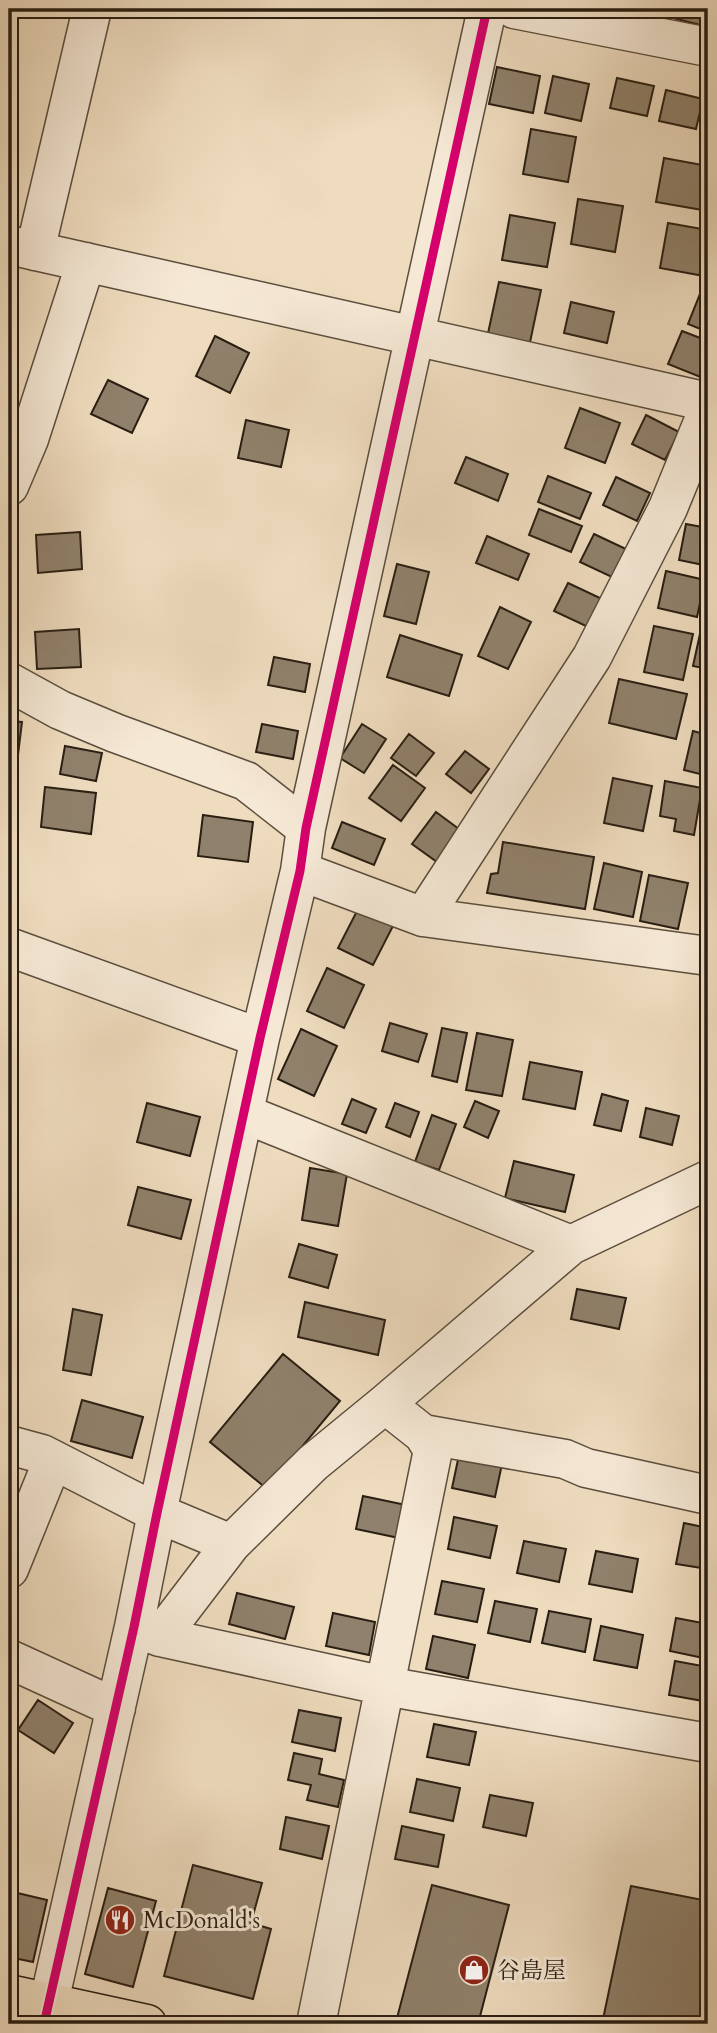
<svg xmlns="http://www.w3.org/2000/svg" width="717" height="2033" viewBox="0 0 717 2033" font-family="Cardo,'Noto Serif JP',serif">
	<rect width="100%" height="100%" fill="#efdcbf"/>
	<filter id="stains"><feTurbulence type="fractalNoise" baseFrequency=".00286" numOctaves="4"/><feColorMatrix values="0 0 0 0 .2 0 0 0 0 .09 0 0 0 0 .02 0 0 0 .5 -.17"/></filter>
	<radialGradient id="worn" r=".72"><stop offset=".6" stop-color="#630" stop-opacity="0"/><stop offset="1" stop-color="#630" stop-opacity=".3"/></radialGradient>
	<path fill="#90816c" stroke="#291e12" stroke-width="2" d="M623 9H662L660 18Z
		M675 9H708V27L673 18Z
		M497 67 540 76 533 113 489 104Z
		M553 76 589 84 581 121 545 113Z
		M617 78 654 86 647 116 610 108Z
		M666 90 703 99 696 129 659 121Z
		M531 129 576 137 568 182 523 174Z
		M664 158 708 166V211L656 202Z
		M578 199 623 206 615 252 571 244Z
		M510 215 555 223 547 267 502 260Z
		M668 223 708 230V254L704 276 660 268Z
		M499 282 541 290 529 347 487 338Z
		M700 294 708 298V332L688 324Z
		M571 302 614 312 607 343 564 333Z
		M682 331 708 341V380L668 364Z
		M215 336 249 353 230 393 196 376Z
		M108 380 148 399 132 433 91 414Z
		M580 408 620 423 605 463 565 448Z
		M646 415 679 432 665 460 632 444Z
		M246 420 289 430 281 467 238 458Z
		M466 457 508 474 498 501 455 483Z
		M548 476 591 493 580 519 538 502Z
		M616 477 650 493 637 521 603 505Z
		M539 509 582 526 571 552 529 535Z
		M686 524 708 528V566L679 560Z
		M80 532 82 569 38 573 36 535Z
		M594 534 628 550 614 578 580 562Z
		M487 536 529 554 518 580 476 563Z
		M397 564 429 572 416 624 384 616Z
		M666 571 705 580 697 617 658 608Z
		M568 583 602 599 588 627 554 611Z
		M500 607 531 622 508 669 478 656Z
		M703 620 708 621V669L693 666Z
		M654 626 693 634 683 680 644 672Z
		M79 629 81 667 37 669 35 632Z
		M400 635 462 655 449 696 387 677Z
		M274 657 310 664 305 692 268 685Z
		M619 679 687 694 676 739 609 723Z
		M9 721 22 722 17 763 9 762Z
		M262 724 298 731 293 759 256 752Z
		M362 724 386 739 364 773 340 758Z
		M693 731 708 735V776L684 770Z
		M409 734 434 753 416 776 391 758Z
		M65 746 102 753 96 781 60 774Z
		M465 751 489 769 471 793 446 774Z
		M393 765 425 788 401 821 369 798Z
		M613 778 652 786 643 831 604 823Z
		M665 781 702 788 694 835 674 831 676 819 660 816Z
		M45 787 96 793 91 834 41 827Z
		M436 812 467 835 444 867 412 844Z
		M203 815 253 822 248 862 198 856Z
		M342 822 385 839 374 865 332 848Z
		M503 842 594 857 585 909 487 893 491 874 498 873Z
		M604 863 642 872 633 917 594 909Z
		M649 875 688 883 678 929 640 921Z
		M358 909 393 926 373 965 338 948Z
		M327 968 364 985 344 1028 307 1011Z
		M390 1023 427 1034 418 1062 382 1051Z
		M442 1028 467 1033 457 1082 432 1076Z
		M301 1029 337 1046 314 1096 278 1079Z
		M477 1033 513 1040 502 1096 466 1090Z
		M530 1062 582 1072 575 1109 523 1099Z
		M602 1094 628 1101 621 1131 594 1125Z
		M352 1099 376 1109 366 1133 342 1124Z
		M475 1101 499 1111 488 1138 464 1127Z
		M147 1103 200 1117 190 1156 137 1142Z
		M395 1103 419 1112 410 1137 386 1127Z
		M646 1108 679 1116 672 1145 640 1137Z
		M432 1115 456 1124 439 1170 415 1162Z
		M514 1161 574 1175 565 1212 505 1198Z
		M310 1168 347 1174 338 1226 302 1220Z
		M138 1187 191 1200 181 1239 128 1225Z
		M299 1244 337 1255 328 1288 289 1277Z
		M577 1289 626 1298 619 1329 571 1319Z
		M305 1302 385 1320 378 1355 298 1337Z
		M73 1309 102 1315 91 1375 63 1370Z
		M283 1354 340 1401 267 1489 210 1442Z
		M82 1400 143 1417 132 1458 71 1441Z
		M459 1455 502 1464 495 1497 452 1488Z
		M363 1496 406 1505 399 1538 356 1529Z
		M454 1517 497 1526 490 1558 448 1549Z
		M684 1523 708 1528V1569L676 1564Z
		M524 1541 566 1549 559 1582 517 1573Z
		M596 1551 638 1559 632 1592 589 1584Z
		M442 1581 484 1589 477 1622 435 1614Z
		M237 1593 294 1607 285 1639 229 1624Z
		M495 1601 537 1609 530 1642 488 1633Z
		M549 1611 591 1619 585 1652 542 1643Z
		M333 1613 375 1622 369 1655 326 1646Z
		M676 1618 708 1624V1659L670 1651Z
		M601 1626 643 1635 637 1668 594 1660Z
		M433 1636 475 1645 468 1678 426 1669Z
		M675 1661 708 1667 703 1701 669 1695Z
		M38 1700 73 1723 54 1753 18 1730Z
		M299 1710 341 1718 335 1751 292 1742Z
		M434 1724 476 1732 469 1765 427 1757Z
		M294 1753 322 1759 319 1774 344 1780 338 1807 307 1800 311 1785 288 1780Z
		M417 1779 460 1788 453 1821 410 1812Z
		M490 1795 533 1803 526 1836 483 1827Z
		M286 1817 329 1826 322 1859 280 1849Z
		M402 1826 444 1835 438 1867 395 1859Z
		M193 1865 262 1883 251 1923 271 1929 253 1999 164 1976Z
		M432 1885 509 1905 478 2024H422L397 2018Z
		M631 1886 708 1901V2024H602Z
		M108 1888 156 1901 133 1987 85 1974Z
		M9 1891 47 1900 33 1962 9 1957Z"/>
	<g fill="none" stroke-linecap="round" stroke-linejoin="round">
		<g stroke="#5a4e3d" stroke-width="41">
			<path id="minor" d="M514 9 708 47
				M9 245 708 402
				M35 251 92 9
				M9 486 29 439 86 262
				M9 682 60 710 115 733 246 781 306 828
				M300 871 423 917 708 956
				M423 917 592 657 668 508 708 410
				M9 947 260 1038
				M245 1114 571 1245
				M423 1434 565 1459 586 1468 708 1495
				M9 1445 42 1454 157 1513 231 1544
				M9 1569 53 1460
				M134 1627 160 1637 231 1544 313 1463 385 1404 571 1245 708 1180
				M160 1637 385 1686 708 1743
				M9 1659 116 1708
				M44 2024 134 1627 157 1513 260 1038 300 871 306 828 487 9
				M316 2024 433 1450 423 1434 385 1404"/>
		</g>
		<g stroke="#291e12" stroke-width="41">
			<path id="major" d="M9 1994 147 2024"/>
		</g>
		<use href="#minor" stroke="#f5e8d5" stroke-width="38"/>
		<use href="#major" stroke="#efdcbf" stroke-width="38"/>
		<g stroke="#f5e8d5" stroke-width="13">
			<path id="cycleway" d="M44 2024 134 1627 157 1513 260 1038 300 871 306 828 487 9"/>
		</g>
		<use href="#cycleway" stroke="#d6006c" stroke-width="9"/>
	</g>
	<defs>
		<g id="restaurant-disc" transform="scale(1.575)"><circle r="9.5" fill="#8f2418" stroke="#f5e8d5"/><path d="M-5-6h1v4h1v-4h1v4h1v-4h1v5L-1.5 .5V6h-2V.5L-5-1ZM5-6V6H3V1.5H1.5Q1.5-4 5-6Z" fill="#fff"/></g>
		<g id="shop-disc" transform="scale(1.575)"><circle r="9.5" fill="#8f2418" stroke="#f5e8d5"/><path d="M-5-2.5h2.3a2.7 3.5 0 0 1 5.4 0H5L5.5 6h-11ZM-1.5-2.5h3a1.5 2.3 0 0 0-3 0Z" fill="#fff"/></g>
	</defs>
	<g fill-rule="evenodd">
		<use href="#restaurant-disc" x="120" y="1920"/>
		<use href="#shop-disc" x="474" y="1970"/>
	</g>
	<g text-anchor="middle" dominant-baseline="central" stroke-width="6" stroke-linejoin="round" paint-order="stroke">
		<g font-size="23" fill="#291e12" stroke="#f5e8d5" text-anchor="start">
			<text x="143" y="1920">McDonald's</text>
			<text x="497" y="1970">谷島屋</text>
		</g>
	</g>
	<rect width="717" height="2033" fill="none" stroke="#efdcbf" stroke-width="35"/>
	<rect x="10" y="10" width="696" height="2012" fill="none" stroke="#291e12" stroke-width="3.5"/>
	<rect x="18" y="18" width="682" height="1998" fill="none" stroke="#291e12" stroke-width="2"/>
	<rect width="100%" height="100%" filter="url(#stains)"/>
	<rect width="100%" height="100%" fill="url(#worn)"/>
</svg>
